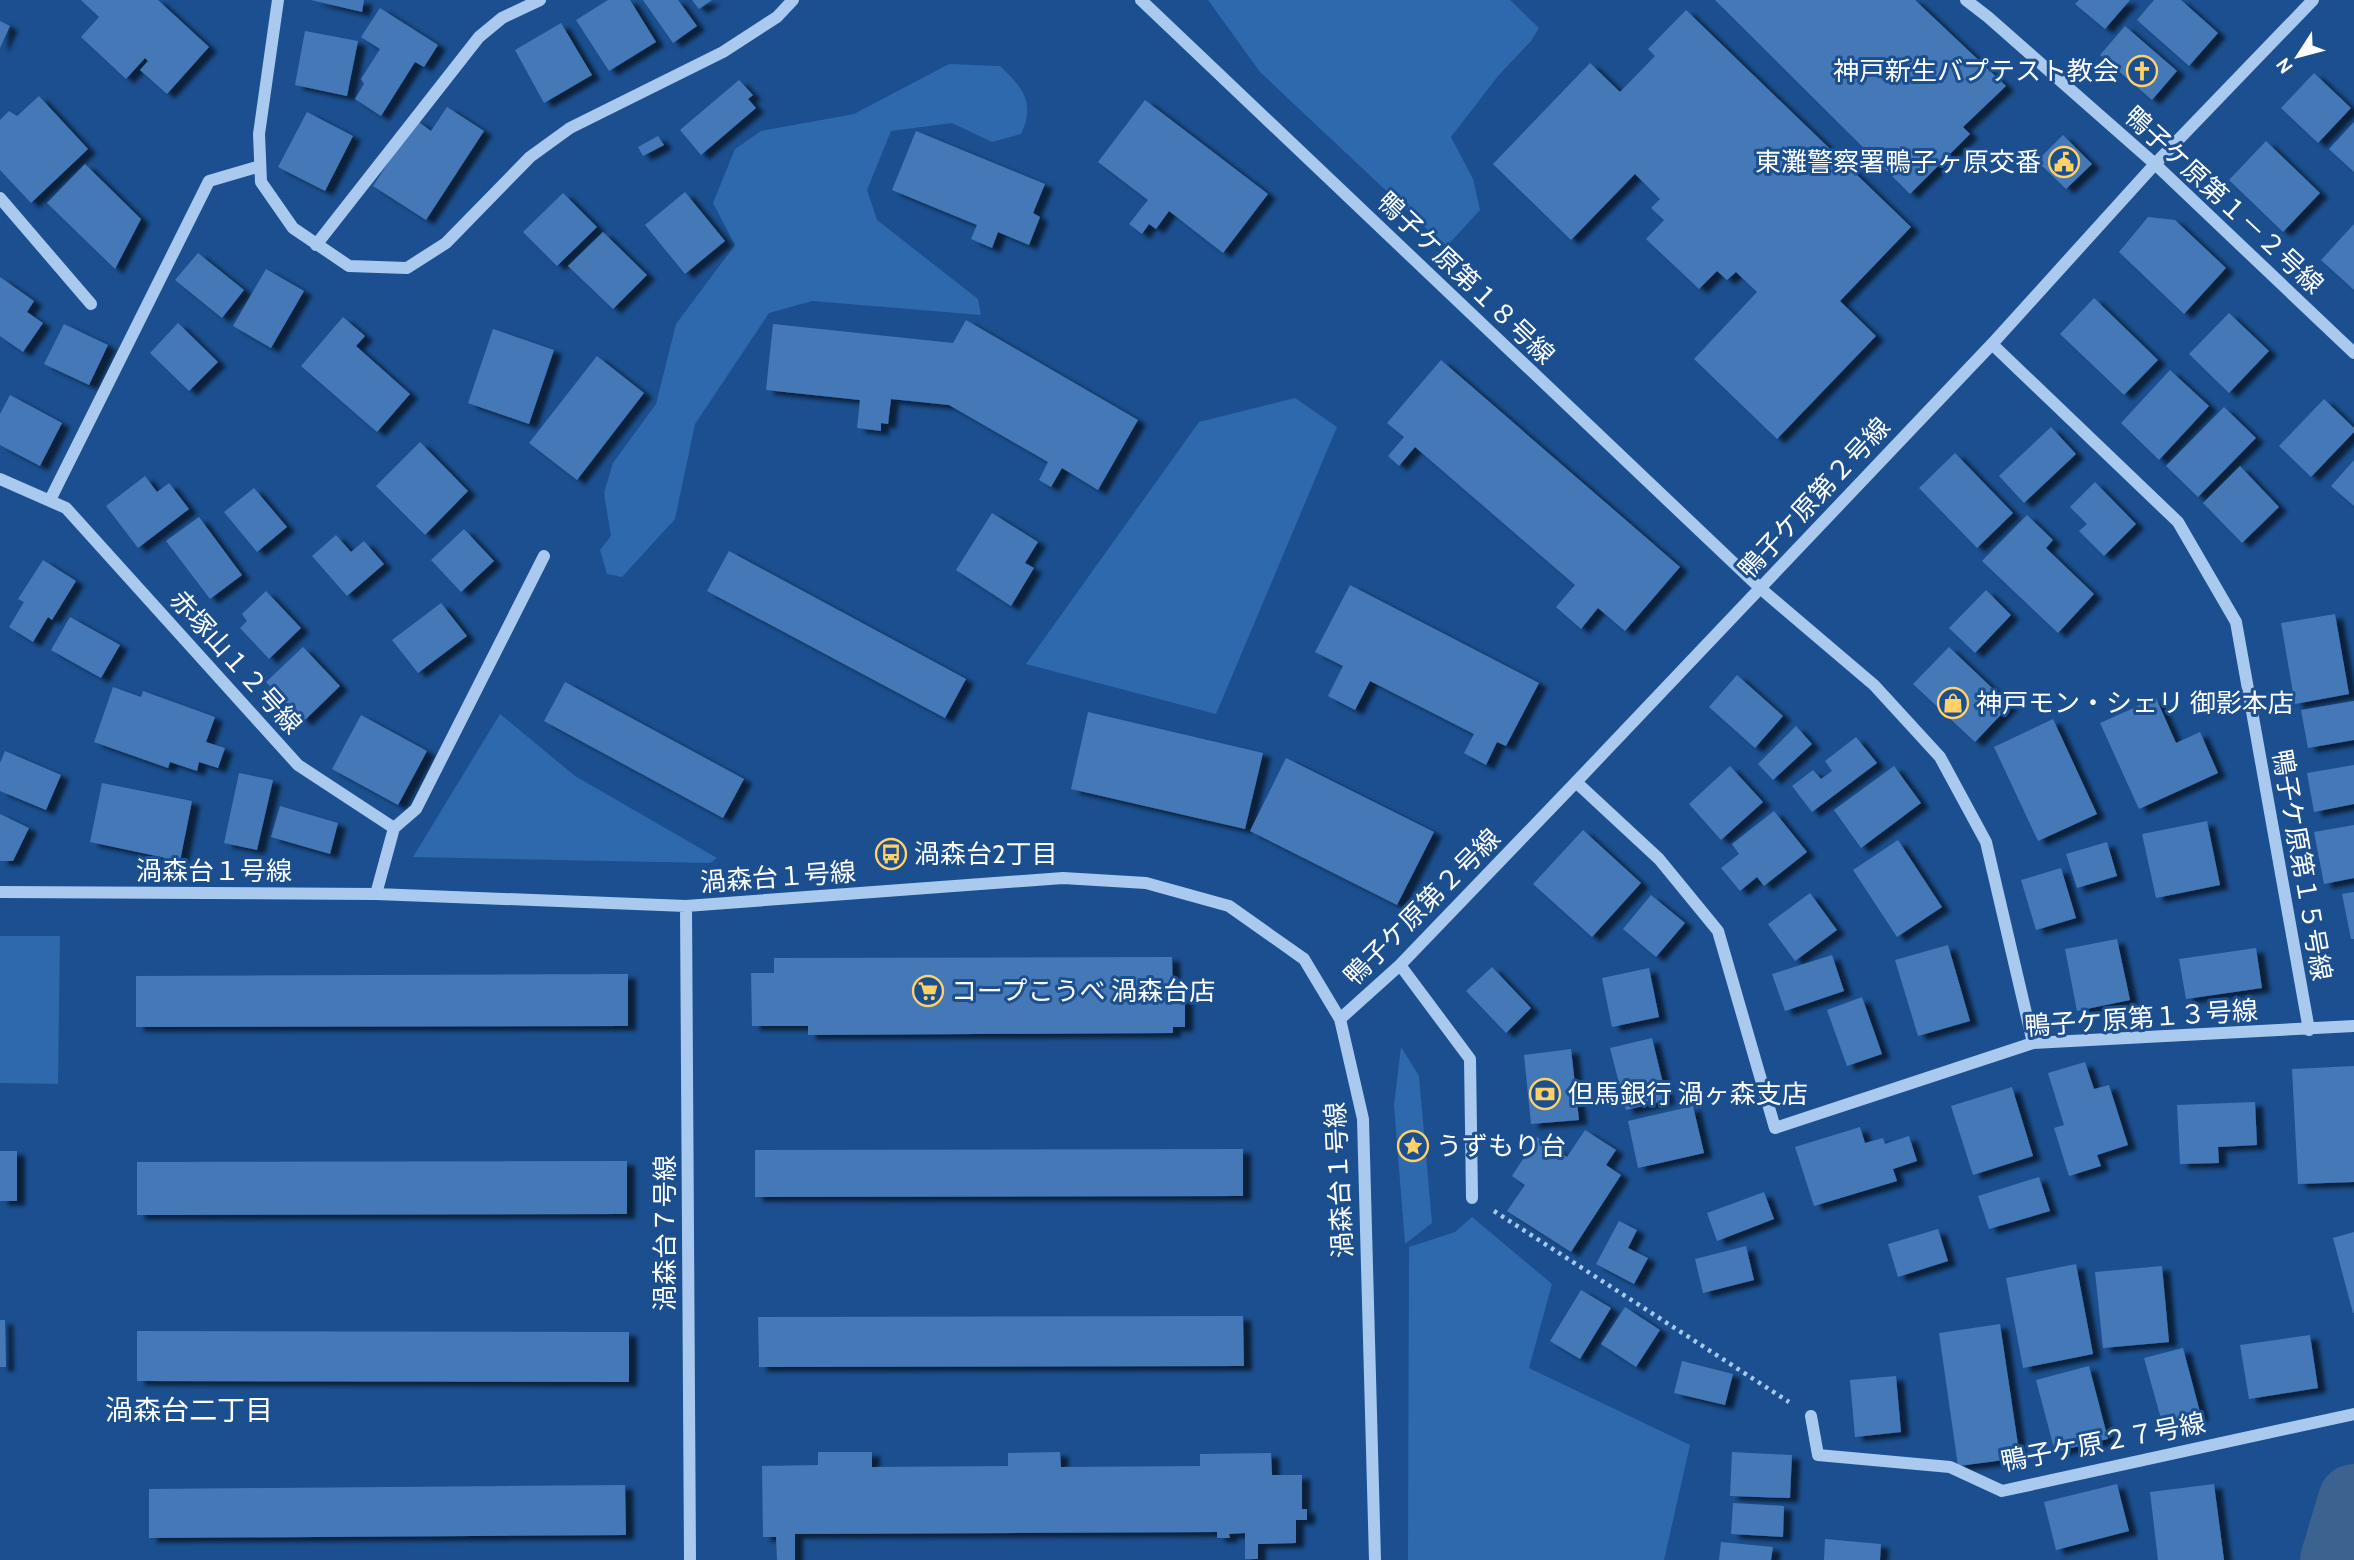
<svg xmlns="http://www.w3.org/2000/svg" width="2354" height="1560" viewBox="0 0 2354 1560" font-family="Cabin,'Noto Sans JP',sans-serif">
	<defs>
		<filter id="shadow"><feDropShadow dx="8" dy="4.5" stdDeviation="2" flood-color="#0009"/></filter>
	</defs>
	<rect width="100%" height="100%" fill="#1b4f8f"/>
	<path fill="#2e69ad" d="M1208 0H1510L1539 28 1531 41 1498 76 1451 137 1473 179 1480 210 1446 247 1260 72Z
		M949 64 1000 66C1022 87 1036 102 1021 134L992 142 952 123 891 131 867 190 877 220 978 299 981 315 812 301 769 313 695 424 675 519 622 577 607 574 600 550 611 536 604 493 613 463 656 404 676 324 735 245 713 203 735 149 761 131 854 114Z
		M1295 398 1337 427 1216 714 1026 664 1199 422Z
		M500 714 575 776 717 858 710 863 413 857Z
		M0 936H60L58 1084 0 1083Z
		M1401 1047 1419 1076 1432 1223 1405 1244 1394 1105Z
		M1472 1217 1552 1284 1529 1368 1690 1445 1664 1560H1408L1409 1247 1455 1232Z"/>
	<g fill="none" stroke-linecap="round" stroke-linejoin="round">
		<path stroke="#3c6290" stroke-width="72" d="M2336 1560 2354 1500"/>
	</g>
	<path fill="#4478b7" filter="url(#shadow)" d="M81 0H158L209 47 167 94 140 70 148 61 145 58 126 79 81 37 99 17Z
		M311 0H364L362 12Z
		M608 0H630L656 42 609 71 576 20Z
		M643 0H678L697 26 673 43Z
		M692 0H712L699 9Z
		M1715 0H1915L2006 86 1963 127 1970 134 1910 194Z
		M2079 0H2130L2105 29 2075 4Z
		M2154 0H2181L2218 33 2189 66 2137 20Z
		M380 8 438 45 424 67 415 62 381 116 355 99 364 84 361 79 380 49 361 37Z
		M1686 10 1911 227 1840 301 1876 336 1777 439 1694 359 1757 292 1736 272 1727 280 1717 271 1699 289 1646 239 1664 220 1651 208 1660 199 1635 174 1571 240 1493 164 1590 63 1620 92 1655 56 1648 49Z
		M0 21 10 26 0 48Z
		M561 23 592 75 544 103 515 50Z
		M2125 26 2177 71 2152 100 2100 55Z
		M305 31 358 41 347 96 295 85Z
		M2314 73 2351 108 2318 143 2281 108Z
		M739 80 753 95 748 99 756 108 701 155 680 130Z
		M39 96 88 149 31 203 0 170V120L9 111 17 116Z
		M1145 100 1268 194 1223 253 1169 211 1156 229 1149 224 1142 234 1129 224 1148 200 1098 162Z
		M447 107 484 131 426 220 373 186 416 120 431 131Z
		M307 112 353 136 325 191 278 167Z
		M2354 122V172L2329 149Z
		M916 131 1045 184 1033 213 1040 217 1029 245 998 232 992 248 971 239 977 225 892 190Z
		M2063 135 2092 164 2066 189 2037 161Z
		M658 136 664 145 643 156 638 147Z
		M2266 141 2320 193 2283 232 2229 180Z
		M85 164 141 219 115 269 47 203Z
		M685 192 725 241 685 274 645 225Z
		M563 193 597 227 557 266 523 232Z
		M2148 217 2175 220 2226 268 2184 314 2119 252Z
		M2354 224V290L2321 260Z
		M603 232 647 275 613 309 568 266Z
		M198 253 244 290 222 318 175 280Z
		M266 269 304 291 271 348 233 326Z
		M0 277 34 301 27 312 43 323 23 352 0 336Z
		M2094 298 2158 360 2124 395 2060 334Z
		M2229 313 2269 351 2229 393 2189 354Z
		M343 317 365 336 356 346 410 394 377 432 301 366Z
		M966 320 1138 420 1098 490 1062 468 1051 487 1039 480 1048 462 949 405 891 399 888 424 881 423V431L857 428 860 400 766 390 773 324 953 343Z
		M178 323 218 362 189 391 150 353Z
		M64 324 108 345 89 385 44 364Z
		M493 329 554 350 529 424 468 403Z
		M597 356 644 393 577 480 529 443Z
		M1441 360 1680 567 1625 631 1598 608 1581 629 1556 607 1575 585 1415 447 1399 466 1388 456 1404 437 1387 423Z
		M2170 370 2209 406 2159 460 2121 423Z
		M10 395 62 423 40 466 0 445V414Z
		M2324 399 2354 428V432L2311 477 2279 446Z
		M2224 407 2256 438 2198 497 2166 466Z
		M2051 427 2076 454 2024 503 1999 476Z
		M420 442 468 491 425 535 376 486Z
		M1955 453 2013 513 1977 548 1919 488Z
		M2354 460V506L2331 486Z
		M2240 466 2279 507 2242 543 2203 503Z
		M145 476 157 492 169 483 189 509 138 548 106 506Z
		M2095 482 2136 524 2104 556 2079 531 2087 524 2070 507Z
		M254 488 287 527 257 552 224 512Z
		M992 513 1038 542 1025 563 1034 568 1011 606 956 570Z
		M2027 515 2053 540 2046 548 2094 594 2058 633 1982 561Z
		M199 517 242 575 210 599 166 541Z
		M464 529 494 561 461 592 431 560Z
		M336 535 351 552 364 541 384 564 347 596 312 556Z
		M729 551 966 679 945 718 707 591Z
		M43 560 76 581 52 620 48 617 33 642 9 627 24 602 18 599Z
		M1350 585 1539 683 1506 746 1497 742 1486 765 1464 753 1474 734 1370 681 1355 710 1328 696 1343 666 1315 652Z
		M1986 590 2011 615 1975 653 1949 628Z
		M266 591 301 628 269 659 240 628 247 621 242 614Z
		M441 603 467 636 418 673 392 640Z
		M2335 614 2349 694 2295 704 2281 623Z
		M70 617 120 645 101 678 51 650Z
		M303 647 340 686 304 721 266 682Z
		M1949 647 2010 705 1975 742 1913 684Z
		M1737 675 1783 716 1755 748 1709 707Z
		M565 682 744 779 723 818 544 721Z
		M113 687 141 697 143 691 215 717 206 742 225 748 218 768 199 762 197 771 170 762 168 768 94 742Z
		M2156 698 2176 743 2200 732 2218 773 2139 809 2100 723Z
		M2354 701V740L2308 748 2301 710Z
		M1088 712 1263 753 1245 829 1071 789Z
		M361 715 427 751 398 805 332 769Z
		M2053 719 2097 814 2038 841 1994 747Z
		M1796 726 1812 744 1773 780 1758 764Z
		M1856 737 1877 763 1812 812 1792 786 1813 770 1821 779 1832 771 1825 761Z
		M5 751 61 775 46 810 0 791V763Z
		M1286 758 1434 832 1397 905 1250 831Z
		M2354 765V804L2314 812 2307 773Z
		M1730 766 1763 802 1721 840 1689 804Z
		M1894 766 1921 803 1861 848 1834 810Z
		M239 773 273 780 257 850 224 843Z
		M102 783 192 801 180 861 90 842Z
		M280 806 338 823 330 854 271 837Z
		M1774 811 1807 852 1764 886 1757 877 1740 891 1721 868 1739 854 1732 844Z
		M0 814 29 828 13 861H0Z
		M2207 821 2220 885 2156 898 2142 834Z
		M2354 825V878L2324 884 2314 832Z
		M1583 830 1641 883 1592 937 1533 884Z
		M1898 840 1942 907 1897 937 1853 870Z
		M2107 842 2117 876 2077 888 2066 854Z
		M2061 868 2076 918 2036 930 2021 880Z
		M2354 892V939H2351L2342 894Z
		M1810 893 1837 930 1795 961 1768 924Z
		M1651 895 1685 923 1656 957 1623 929Z
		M2117 939 2130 1000 2077 1011 2065 949Z
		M1948 945 1970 1021 1918 1036 1895 960Z
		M2256 948 2262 988 2186 999 2179 959Z
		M1832 955 1844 991 1785 1011 1772 974Z
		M1172 957 1173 996H1185V1027H1173V1033L808 1035V1026H752L751 973H774V958Z
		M1492 967 1531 1008 1506 1033 1466 991Z
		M1649 968 1659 1017 1612 1027 1602 978Z
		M628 974V1026L136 1027V976Z
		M1862 997 1882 1054 1847 1066 1827 1010Z
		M1652 1038 1667 1100 1626 1110 1610 1048Z
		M1571 1049 1579 1120 1531 1124 1524 1055Z
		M2085 1062 2094 1089 2109 1085 2128 1145 2097 1155 2101 1166 2069 1176 2054 1128 2064 1125 2048 1073Z
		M2354 1066V1182L2298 1184 2292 1069Z
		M2012 1087 2033 1156 1973 1175 1951 1106Z
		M2255 1102 2257 1145 2218 1147 2219 1163 2180 1164 2177 1105Z
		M1693 1106 1704 1153 1638 1168 1628 1121Z
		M1860 1127 1865 1143 1883 1138 1885 1144 1909 1136 1917 1161 1893 1169 1897 1181 1814 1206 1795 1147Z
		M1585 1130 1616 1150 1606 1165 1621 1175 1571 1252 1507 1211 1525 1185 1512 1176 1537 1137 1567 1157Z
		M1243 1149V1196L755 1197V1150Z
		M0 1151H17V1201H0Z
		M627 1161V1214L137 1215V1162Z
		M2039 1177 2050 1211 1989 1229 1978 1196Z
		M1764 1192 1774 1219 1717 1241 1707 1213Z
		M1619 1221 1637 1230 1628 1248 1648 1258 1634 1284 1596 1264Z
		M1938 1229 1948 1261 1898 1277 1888 1244Z
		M2354 1232V1313H2353L2333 1238Z
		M1746 1246 1754 1280 1703 1293 1695 1259Z
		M2076 1264 2093 1354 2023 1368 2006 1278Z
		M2162 1266 2169 1342 2103 1348 2095 1272Z
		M1581 1290 1611 1308 1580 1359 1550 1341Z
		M1625 1307 1660 1330 1636 1367 1601 1344Z
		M1243 1316 1244 1366 759 1367 758 1317Z
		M0 1320H5L6 1367H0Z
		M2000 1324 2020 1458 1958 1466 1939 1333Z
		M137 1331 629 1332V1382L137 1381Z
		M2310 1335 2318 1388 2249 1399 2240 1345Z
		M2183 1348 2201 1416 2163 1426 2144 1358Z
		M1682 1361 1733 1374 1725 1405 1674 1393Z
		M2089 1366 2108 1439 2055 1452 2036 1380Z
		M1896 1376 1901 1432 1855 1437 1850 1380Z
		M818 1452H872V1467L1008 1466V1453L1060 1452 1061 1467 1200 1466V1454L1271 1453 1272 1475H1302V1509H1307V1520H1296V1543L1258 1544V1559H1245V1533L1229 1534 1230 1538H1217V1532L795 1534V1560H777L776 1537H763L762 1466 818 1465Z
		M1732 1452 1792 1455 1790 1498 1730 1496Z
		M2117 1484 2129 1531 2056 1550 2044 1502Z
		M2214 1484 2224 1560H2158L2150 1492Z
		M625 1485 626 1535 149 1538V1489Z
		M1733 1503 1784 1506 1783 1537 1731 1534Z
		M1825 1539 1881 1544 1880 1560H1824Z
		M1721 1542 1773 1547 1771 1560H1719Z"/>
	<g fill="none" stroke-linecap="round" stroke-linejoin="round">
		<path stroke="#a9c9ee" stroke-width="4.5" stroke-dasharray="3.5 5" stroke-linecap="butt" d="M1494 1211 1789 1402"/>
		<path stroke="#a9c9ee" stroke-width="12" d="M278 0 259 134 261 182 293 228 349 266 407 268 446 243 530 157 570 128 723 52 777 17 793 0
			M1141 0 1760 588 1874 685 1940 757 1986 842 2033 1043
			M1966 0 1988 17 2155 164 2354 353
			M0 198 91 304
			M316 245 479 37 502 18 540 0
			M1992 344 2178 522 2236 622 2309 1030
			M0 479 66 508 298 765 394 828 376 894
			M50 500 209 181 260 166
			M1576 782 1659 859 1718 931 1775 1128 2033 1043 2354 1026
			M394 828 416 809 544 556
			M0 892 376 894 686 906 1063 878 1146 883 1229 906 1304 959 1340 1019 1363 1119 1375 1560
			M686 906 690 1560
			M1400 965 1470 1059 1472 1198
			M1340 1019 1400 965 1576 782 1992 344 2155 164 2313 0
			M1811 1416 1818 1455 1950 1467 2002 1491 2354 1414"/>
	</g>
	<defs>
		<g id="church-ring" transform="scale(1.575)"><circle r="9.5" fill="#1b4f8f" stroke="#ffd166" stroke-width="1.5"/><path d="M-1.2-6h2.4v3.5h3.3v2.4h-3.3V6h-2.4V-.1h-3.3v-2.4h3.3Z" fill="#ffd166"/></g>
		<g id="civic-ring" transform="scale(1.575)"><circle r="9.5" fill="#1b4f8f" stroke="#ffd166" stroke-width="1.5"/><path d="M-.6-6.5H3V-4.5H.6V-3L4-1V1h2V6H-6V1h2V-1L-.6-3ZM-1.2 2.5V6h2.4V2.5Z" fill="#ffd166"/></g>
		<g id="shop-ring" transform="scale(1.575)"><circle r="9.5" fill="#1b4f8f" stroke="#ffd166" stroke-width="1.5"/><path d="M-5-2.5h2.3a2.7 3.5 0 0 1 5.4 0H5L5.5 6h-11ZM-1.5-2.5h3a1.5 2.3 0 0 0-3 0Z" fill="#ffd166"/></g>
		<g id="bus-ring" transform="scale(1.575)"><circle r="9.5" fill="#1b4f8f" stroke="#ffd166" stroke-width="1.5"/><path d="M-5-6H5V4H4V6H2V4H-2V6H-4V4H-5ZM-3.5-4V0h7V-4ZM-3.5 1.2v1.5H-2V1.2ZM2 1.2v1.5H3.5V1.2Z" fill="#ffd166"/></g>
		<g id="supermarket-ring" transform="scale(1.575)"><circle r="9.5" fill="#1b4f8f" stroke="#ffd166" stroke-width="1.5"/><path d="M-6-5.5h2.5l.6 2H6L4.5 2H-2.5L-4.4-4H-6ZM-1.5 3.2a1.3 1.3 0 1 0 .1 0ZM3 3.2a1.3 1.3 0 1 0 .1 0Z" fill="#ffd166"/></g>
		<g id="bank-ring" transform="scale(1.575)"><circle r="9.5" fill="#1b4f8f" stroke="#ffd166" stroke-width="1.5"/><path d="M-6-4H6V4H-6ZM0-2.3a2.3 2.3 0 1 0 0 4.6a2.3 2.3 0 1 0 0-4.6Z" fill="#ffd166"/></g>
		<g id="sight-ring" transform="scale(1.575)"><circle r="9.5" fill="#1b4f8f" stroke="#ffd166" stroke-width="1.5"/><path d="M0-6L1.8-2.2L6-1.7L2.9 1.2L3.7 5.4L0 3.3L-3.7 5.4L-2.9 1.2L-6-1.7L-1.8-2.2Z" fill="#ffd166"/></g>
	</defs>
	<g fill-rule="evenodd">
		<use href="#church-ring" x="2142" y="71"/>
		<use href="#civic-ring" x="2064" y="162"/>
		<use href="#shop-ring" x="1953" y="703"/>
		<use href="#bus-ring" x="891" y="854"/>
		<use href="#supermarket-ring" x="928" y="991"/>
		<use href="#bank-ring" x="1545" y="1094"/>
		<use href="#sight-ring" x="1413" y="1146"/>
	</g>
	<g text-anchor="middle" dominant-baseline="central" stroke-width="6" stroke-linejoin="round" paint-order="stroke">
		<g font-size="26" fill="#fff" stroke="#1b4f8f" text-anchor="start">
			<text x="2119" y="71" text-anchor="end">神戸新生バプテスト教会</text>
			<text x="2041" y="162" text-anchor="end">東灘警察署鴨子ヶ原交番</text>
			<text x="1976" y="703">神戸モン・シェリ 御影本店</text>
			<text x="914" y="854">渦森台2丁目</text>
			<text x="951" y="991">コープこうべ 渦森台店</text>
			<text x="1568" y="1094">但馬銀行 渦ヶ森支店</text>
			<text x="1436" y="1146">うずもり台</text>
		</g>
		<g font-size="26" fill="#fff" stroke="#1b4f8f">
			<text transform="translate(2224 200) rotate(43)">鴨子ケ原第１－２号線</text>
			<text transform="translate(1466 278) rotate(44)">鴨子ケ原第１８号線</text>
			<text transform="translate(1814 498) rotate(-47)">鴨子ケ原第２号線</text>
			<text transform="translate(236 662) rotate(48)">赤塚山１２号線</text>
			<text transform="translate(2302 865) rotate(80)">鴨子ケ原第１５号線</text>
			<text x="214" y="871">渦森台１号線</text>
			<text transform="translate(778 877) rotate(-4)">渦森台１号線</text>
			<text transform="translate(1422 907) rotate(-45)">鴨子ケ原第２号線</text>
			<text transform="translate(2141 1018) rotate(-4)">鴨子ケ原第１３号線</text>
			<text transform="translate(1339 1180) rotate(-93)">渦森台１号線</text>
			<text transform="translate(665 1233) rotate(-90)">渦森台７号線</text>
			<text transform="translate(2103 1442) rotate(-11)">鴨子ケ原２７号線</text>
		</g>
		<g font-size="28" fill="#fff" stroke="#1b4f8f">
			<text x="189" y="1410">渦森台二丁目</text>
		</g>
	</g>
	<g transform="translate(2298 56) rotate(234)" stroke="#1b4f8f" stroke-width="5" paint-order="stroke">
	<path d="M0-5L12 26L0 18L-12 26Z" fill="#ffffff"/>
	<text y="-10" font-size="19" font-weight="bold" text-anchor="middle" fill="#ffffff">N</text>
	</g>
</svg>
